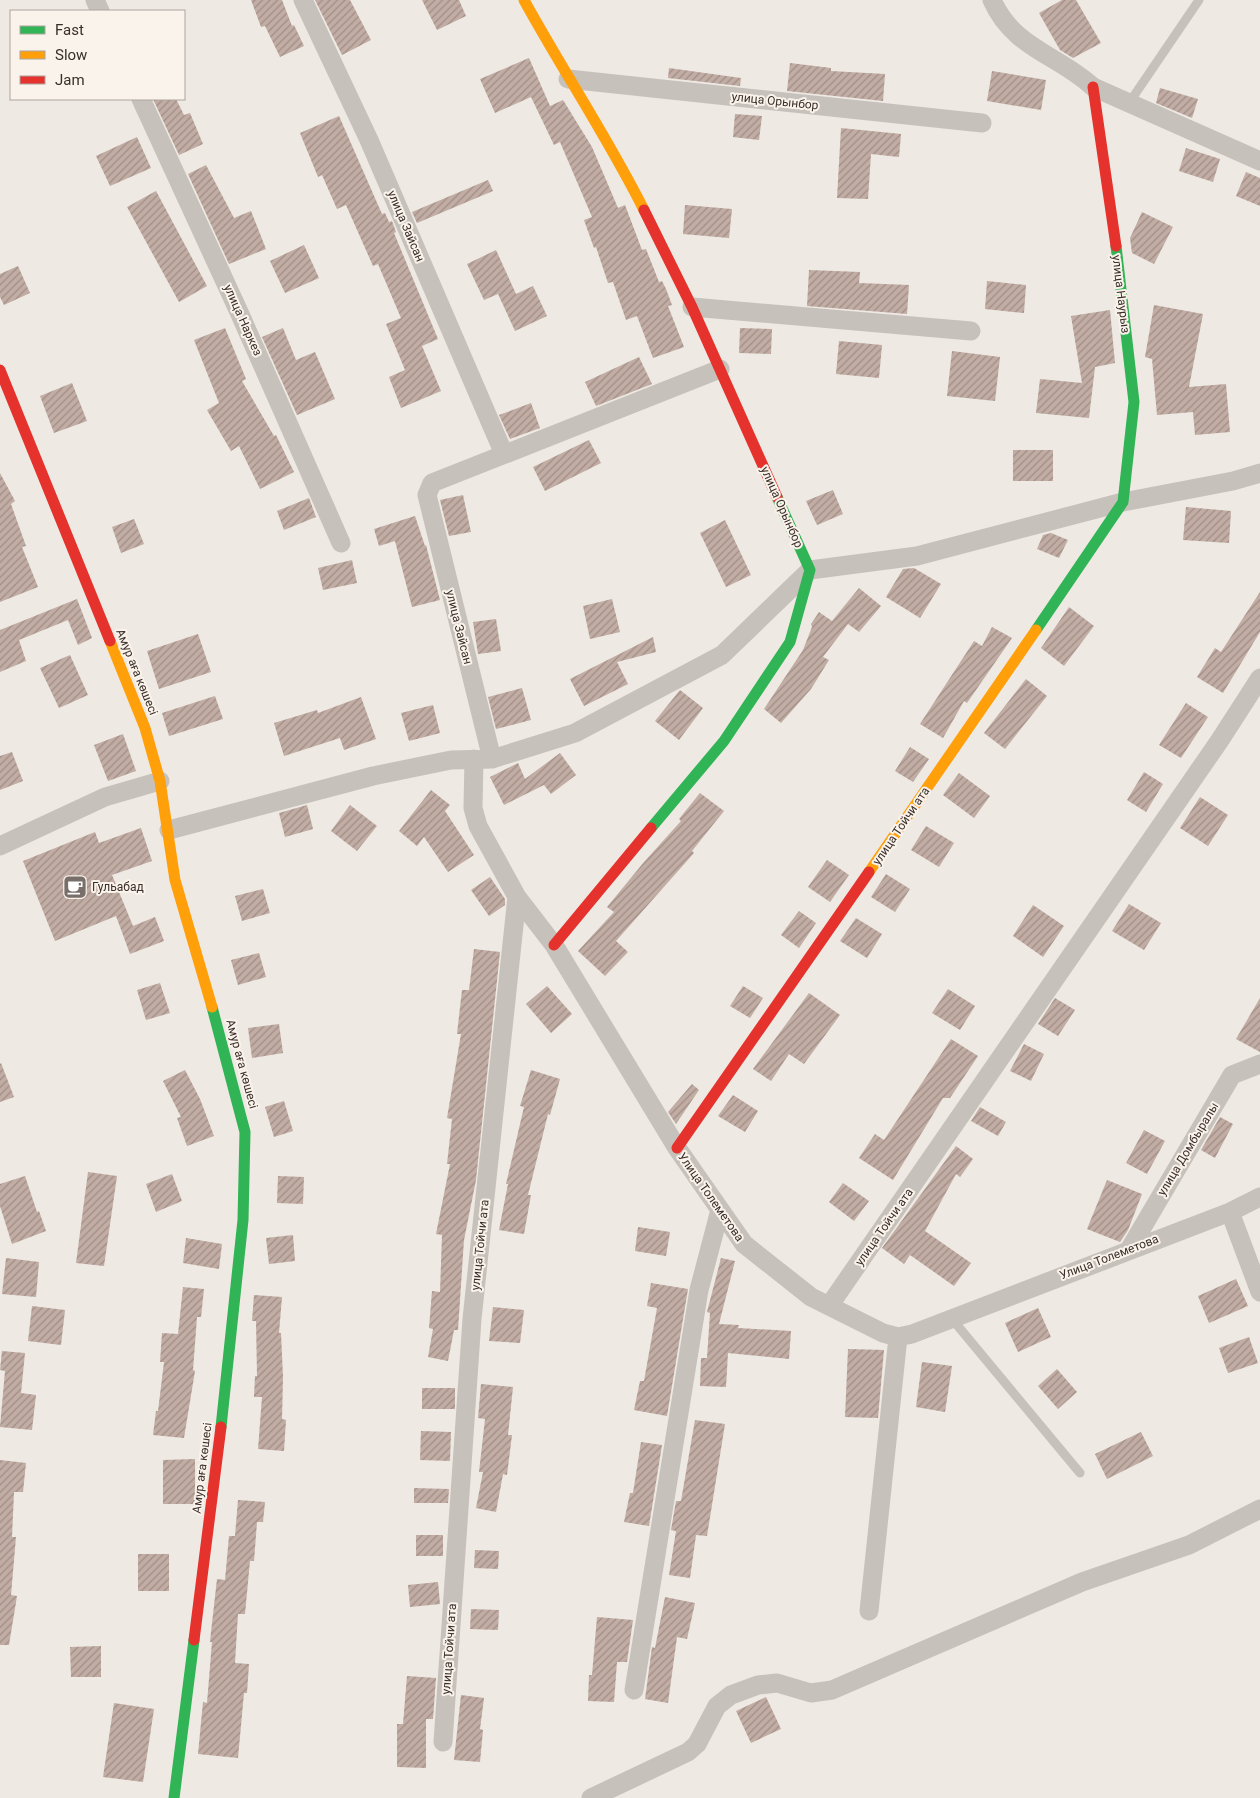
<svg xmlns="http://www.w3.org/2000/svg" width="1260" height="1798" viewBox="0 0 1260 1798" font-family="Roboto,sans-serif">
	<defs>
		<pattern id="building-hatch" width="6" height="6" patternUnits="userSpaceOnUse" patternTransform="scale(1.25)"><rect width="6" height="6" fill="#c2ada4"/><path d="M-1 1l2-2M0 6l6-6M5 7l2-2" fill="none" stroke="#9f8d86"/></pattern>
	</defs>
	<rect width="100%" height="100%" fill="#eee9e3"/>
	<path fill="url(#building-hatch)" d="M251 0H282L292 26 294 25 304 46 280 57 265 26 261 27Z
		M315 0H350L371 40 342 55Z
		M422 0H459L466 16 437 30Z
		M1062 0H1076L1101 43 1073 58 1060 50 1039 13Z
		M529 58 550 106 563 100 592 147 618 208 625 205 642 250 646 249 659 282 662 281 666 289 672 305 668 306 684 347 653 358 637 316 626 320 613 282 608 283 596 247 594 248 584 220 592 217 560 142 554 145 531 97 495 113 480 79Z
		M790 63 831 68V71L885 74 883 101 787 91Z
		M669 68 741 78 740 86 668 78Z
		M992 71 1046 80 1041 110 987 101Z
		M1160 88 1198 99 1192 118 1156 103Z
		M153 99H176L184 115 190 113 203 144 179 155Z
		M735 114 762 116 759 140 733 137Z
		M339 116 382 214 385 213 389 222 392 221 396 232 394 233 438 339 422 346 441 391 401 408 389 377 405 370 386 324 401 318 378 264 373 266 346 205 337 209 322 175 318 177 300 133Z
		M841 128 901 134 899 157 871 154 868 199 837 198Z
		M137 137 151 168 110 186 96 156Z
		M1186 148 1220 159 1213 182 1179 171Z
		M206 165 234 218 251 211 266 249 229 264 188 174Z
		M1246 172 1260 178V206L1236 196Z
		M488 180 493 191 417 223 412 212Z
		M156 191 207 286 179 302 127 207Z
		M685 205 732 209 729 238 683 234Z
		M1142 212 1173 227 1154 264 1132 253 1130 238Z
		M304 245 319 278 285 293 270 261Z
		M496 250 516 294 533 286 547 316 515 331 498 294 484 300 467 264Z
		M18 266 30 293 4 305 0 297V274Z
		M809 270 860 272 859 283 909 285 907 314 807 306Z
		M987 281 1026 285 1024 313 985 309Z
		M1154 305 1203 314 1189 387 1226 384 1230 432 1195 435 1193 412 1157 415 1152 359 1145 357Z
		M1110 310 1115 363 1095 367 1089 418 1036 413 1040 379 1082 383 1071 316Z
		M225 328 246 379 242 381 274 436 276 435 294 472 260 489 239 446 231 451 207 410 219 403 194 340Z
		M283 328 296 360 315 352 335 399 297 415 262 337Z
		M740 328 772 329 771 354 739 353Z
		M839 341 882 345 879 378 836 374Z
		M952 351 1000 357 995 401 947 396Z
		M639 357 652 384 596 406 585 382Z
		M72 383 87 421 54 433 40 396Z
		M531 403 540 428 510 439 499 415Z
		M589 440 601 463 545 491 533 467Z
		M1013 450H1053V481H1013Z
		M0 473 15 501 11 504 26 546 22 547 38 587 0 602Z
		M833 490 843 514 817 525 806 501Z
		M463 495 471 532 449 536 440 500Z
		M309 498 316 517 284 530 277 511Z
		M1186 507 1231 511 1229 543 1183 540Z
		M415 516 425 546 426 545 440 600 412 607 395 541 379 546 374 529Z
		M134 519 144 544 121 553 112 527Z
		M725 520 751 575 726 587 700 533Z
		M1051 533 1068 540 1059 558 1037 549 1043 535Z
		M352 560 357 583 323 590 318 568Z
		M914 568 941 584 920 618 886 597 903 569Z
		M859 588 881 606 859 632 848 624 823 657 829 660 811 689 781 723 764 709 803 650 812 627 811 624 819 612 832 621Z
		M1260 592V632L1223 693 1197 677 1215 648 1221 652Z
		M77 599 92 638 78 645 68 620 19 640 26 661 0 672V630Z
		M612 599 620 632 590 639 583 606Z
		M1069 607 1094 626 1064 666 1041 648Z
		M496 619 501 651 478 654 473 622Z
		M992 627 1012 638 967 703 964 701 943 738 920 724 974 641 982 646Z
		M198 634 211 672 159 689 147 651Z
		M653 637 656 652 617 662 628 684 584 706 570 679Z
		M70 655 88 695 59 708 40 668Z
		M1026 679 1047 696 1005 749 984 733Z
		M522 688 531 720 496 729 488 697Z
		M680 690 703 708 679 740 655 721Z
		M215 696 223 719 169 736 162 713Z
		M361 697 376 739 344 750 340 738 284 756 274 723 317 710 318 713Z
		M1186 703 1208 717 1181 758 1159 745Z
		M433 705 440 733 409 741 401 713Z
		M123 734 136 771 108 781 94 745Z
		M910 747 929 759 913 782 895 771Z
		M12 752 23 781 0 790V756Z
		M560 753 576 775 551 794 544 785 504 805 490 777 518 763 525 779Z
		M1144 772 1163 784 1146 812 1127 800Z
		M959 773 990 796 974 818 943 795Z
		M431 790 450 805 445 811 474 855 448 872 424 837 417 846 399 831Z
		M700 793 724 811 692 851 694 853 616 941 628 952 605 976 578 951 614 912 607 907 644 862 681 821 679 819Z
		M1200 797 1228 815 1208 846 1180 828Z
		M307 805 313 829 285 837 279 813Z
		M350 805 377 826 357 851 331 831Z
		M926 826 954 843 939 867 911 850Z
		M141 828 152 861 112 875 133 926 155 917 164 941 130 954 116 916 55 941 23 861 95 832 99 843Z
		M827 860 849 875 830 902 808 887Z
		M886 874 910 889 895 912 871 897Z
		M490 877 505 899V905L489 916 471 890Z
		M263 889 270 913 242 921 235 896Z
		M1129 904 1161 923 1144 950 1112 931Z
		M1033 905 1064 926 1043 957 1013 936Z
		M799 911 816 923 799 948 781 935Z
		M856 918 882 934 867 958 840 941Z
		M474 949 500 952 476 1180 464 1240 458 1330H454L448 1361 428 1357 433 1329 429 1328 432 1291 440 1292 442 1235 436 1234 450 1164H447L452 1119 447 1118 461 1034H457L462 990H469Z
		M259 953 266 977 238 985 231 960Z
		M160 983 170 1013 146 1020 137 990Z
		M547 986 572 1014 551 1033 526 1004Z
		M743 986 763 998 750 1018 730 1006Z
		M948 989 975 1006 960 1030 932 1013Z
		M809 993 840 1015 804 1064 789 1054 771 1081 753 1069Z
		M1055 998 1075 1010 1058 1036 1038 1024Z
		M1260 998V1052L1236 1039Z
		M279 1024 283 1053 252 1058 248 1028Z
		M951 1039 978 1056 950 1098H943L893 1180 859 1158 875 1134 884 1140Z
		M1024 1044 1044 1054 1031 1081 1010 1071Z
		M1 1063 14 1097 0 1102V1064Z
		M185 1070 200 1099 214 1136 187 1146 177 1118 181 1117 163 1081Z
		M531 1070 560 1079 550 1115 548 1114 528 1195H531L524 1234 499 1230 508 1184H506L524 1107 520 1106Z
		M692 1084 699 1090 676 1124 668 1112Z
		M733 1095 758 1111 745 1132 718 1116Z
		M284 1101 293 1131 274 1137 265 1107Z
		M980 1107 1006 1122 998 1136 971 1121Z
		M1220 1117 1233 1124 1215 1158 1201 1150Z
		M1144 1130 1165 1141 1147 1174 1126 1163Z
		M956 1146 973 1159 960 1177 956 1174 925 1231 971 1263 954 1286 910 1255 904 1264 882 1248Z
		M88 1172 117 1176 104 1266 76 1263Z
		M172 1174 182 1201 156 1212 146 1184Z
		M25 1176 37 1212 39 1211 46 1231 12 1244 0 1206V1184Z
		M278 1176 304 1177 303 1204 277 1203Z
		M1107 1180 1142 1194 1128 1230 1120 1242 1087 1229Z
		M843 1183 869 1201 854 1221 829 1202Z
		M638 1227 670 1232 666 1256 635 1251Z
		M293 1235 295 1261 269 1264 266 1238Z
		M186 1238 222 1244 219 1269 183 1263Z
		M6 1258 39 1262 36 1297 2 1294Z
		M721 1258 735 1261 719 1324 739 1325 738 1328 791 1331 789 1359 728 1353 726 1387 700 1386 701 1358H707L710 1313 707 1312Z
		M1236 1279 1248 1306 1209 1323 1198 1296Z
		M651 1283 688 1289 667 1416 634 1410 640 1381H644L657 1308 647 1306Z
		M183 1287 204 1289 201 1317H197L193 1370 195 1371 184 1438 153 1435 156 1411H158L164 1362H160L162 1333 178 1334Z
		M254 1295 282 1297 279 1333H281L283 1377 282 1419 286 1420 284 1451 258 1449 262 1397H254L255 1376H257L256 1321H252Z
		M32 1306 65 1310 61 1345 28 1341Z
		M493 1307 524 1310 520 1343 489 1341Z
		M1038 1308 1051 1337 1018 1352 1005 1323Z
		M1249 1337 1258 1363 1228 1373 1219 1348Z
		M848 1349 884 1350 878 1418 845 1417Z
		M2 1351 25 1353 21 1393 36 1395 32 1430 0 1427 5 1371 0 1370Z
		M922 1362 952 1366 945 1412 916 1407Z
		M1057 1369 1077 1392 1058 1409 1038 1386Z
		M481 1384 513 1387 508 1435H512L507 1475 503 1474 496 1512 476 1508 483 1472H479L485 1419 478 1418Z
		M422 1388H455V1409H422Z
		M695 1420 725 1424 707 1536 696 1535 690 1578 669 1575 676 1531 671 1530 676 1501H681Z
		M421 1431 451 1432 450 1461 420 1460Z
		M1141 1432 1153 1456 1107 1479 1095 1454Z
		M641 1442 662 1445 649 1526 624 1522 630 1493H633Z
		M195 1459V1504H163V1460Z
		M0 1460 26 1463 23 1492H14L12 1537H16L11 1595 17 1596 9 1645H0Z
		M414 1488 449 1489 448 1503H414Z
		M238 1500 265 1502 263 1522H257L254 1561H250L245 1614H238L235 1663 249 1664 247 1693H244L238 1758 198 1754 203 1702 207 1703 212 1642H210L211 1632 217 1579 225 1580 229 1536H235Z
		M416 1535H443V1556H416Z
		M475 1550 499 1551 498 1569 474 1568Z
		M138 1554H169V1591H138Z
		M438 1582 440 1604 410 1607 408 1585Z
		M665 1597 695 1603 687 1639 677 1637 668 1703 645 1699 652 1647 655 1648Z
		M471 1609 499 1610 498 1630 470 1629Z
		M597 1617 633 1620 627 1662H617L614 1702 588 1701 589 1675H592Z
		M101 1646V1677H71L70 1647Z
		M407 1676 436 1678 433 1719H426V1768L397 1767V1724H403Z
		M461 1695 484 1698 480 1729 483 1730 480 1762 454 1760Z
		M766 1697 781 1729 751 1743 736 1711Z
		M114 1703 154 1709 143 1782 103 1777Z"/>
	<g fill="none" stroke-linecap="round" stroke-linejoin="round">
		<path stroke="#c7c1bb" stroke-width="9" d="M1129 103 1199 0
			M952 1319 1080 1473"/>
		<path stroke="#c7c1bb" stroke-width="19" d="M95 0 100 11
			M303 0 369 140 504 454
			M992 0C1014 49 1057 54 1093 87L1260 161
			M568 79 982 123
			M141 99 239 312 341 543
			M692 307 971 331
			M492 759 427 495 432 483 720 369
			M169 830 373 776 451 760 492 759 575 733 722 655 810 570 917 556 1123 502 1233 481 1260 473
			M0 846 105 797 160 781
			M517 897 554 945 677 1148 744 1244 811 1297 883 1333 898 1337 912 1334 1230 1212 1260 1197
			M1230 1212 1260 1292
			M1129 1250 1232 1075 1260 1064
			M829 1306 1220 740 1260 678
			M869 1611 898 1337
			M634 1690 699 1290 720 1210
			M443 1742 472 1319 517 897 478 826 473 808 474 759
			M591 1798 688 1752 697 1744 717 1706 731 1695 758 1685 777 1683 811 1693 832 1690 1082 1582 1189 1545 1260 1509"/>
		<path stroke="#30b455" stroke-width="11" d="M1036 630 1123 502 1134 402 1116 246
			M651 828 724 741 790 642 810 570 777 497
			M212 1007 245 1132 243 1220 221 1427
			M174 1798 194 1640"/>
		<path stroke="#ff9f0a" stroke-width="11" d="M524 0C563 71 608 138 644 210
			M110 641 145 728 160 781 175 880 212 1007
			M869 872 1036 630"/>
		<path stroke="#e5322d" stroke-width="11" d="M1093 87 1116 246
			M644 210 692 307 777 497
			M0 370 110 641
			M554 945 651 828
			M677 1148 869 872
			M194 1640 221 1427"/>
	</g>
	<defs>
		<g id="cafe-square" transform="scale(1.25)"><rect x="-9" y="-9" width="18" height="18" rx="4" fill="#786f6a" stroke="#faf3eb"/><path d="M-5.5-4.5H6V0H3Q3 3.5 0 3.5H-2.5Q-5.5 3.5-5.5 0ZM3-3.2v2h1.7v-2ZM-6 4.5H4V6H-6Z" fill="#fff"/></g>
	</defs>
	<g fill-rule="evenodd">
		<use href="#cafe-square" x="75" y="887"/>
	</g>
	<g text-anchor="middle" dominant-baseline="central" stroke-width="4" stroke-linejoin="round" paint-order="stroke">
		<g font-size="12" fill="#392e29" stroke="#faf3eb">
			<text transform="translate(775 101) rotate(6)">улица Орынбор</text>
			<text transform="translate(406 226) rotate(67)">улица Зайсан</text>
			<text transform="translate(1121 294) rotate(83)">улица Наурыз</text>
			<text transform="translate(243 320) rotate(66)">улица Наркез</text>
			<text transform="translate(782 507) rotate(66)">улица Орынбор</text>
			<text transform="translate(459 627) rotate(76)">улица Зайсан</text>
			<text transform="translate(137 672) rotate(68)">Амур аға көшесі</text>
			<text transform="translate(901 826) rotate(-56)">улица Тойчи ата</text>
			<text transform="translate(242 1064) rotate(75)">Амур аға көшесі</text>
			<text transform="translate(1188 1149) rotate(-59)">улица Домбыралы</text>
			<text transform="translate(711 1197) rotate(55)">Улица Толеметова</text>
			<text transform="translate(884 1227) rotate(-55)">улица Тойчи ата</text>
			<text transform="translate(480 1245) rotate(-84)">улица Тойчи ата</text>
			<text transform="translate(1109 1257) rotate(-21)">Улица Толеметова</text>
			<text transform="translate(202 1468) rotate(-83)">Амур аға көшесі</text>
			<text transform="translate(449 1649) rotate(-86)">улица Тойчи ата</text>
		</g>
		<g font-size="12" fill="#392e29" stroke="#faf3eb" text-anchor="start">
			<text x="92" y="887">Гульабад</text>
		</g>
	</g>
	<rect x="10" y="10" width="175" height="90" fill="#faf3eb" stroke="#ada49d"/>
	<rect x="20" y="26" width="25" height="8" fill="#30b455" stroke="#ada49d"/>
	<text x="55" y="35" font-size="15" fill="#392e29">Fast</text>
	<rect x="20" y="51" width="25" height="8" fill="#ff9f0a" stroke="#ada49d"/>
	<text x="55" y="60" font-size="15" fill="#392e29">Slow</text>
	<rect x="20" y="76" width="25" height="8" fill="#e5322d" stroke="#ada49d"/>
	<text x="55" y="85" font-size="15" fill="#392e29">Jam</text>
</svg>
